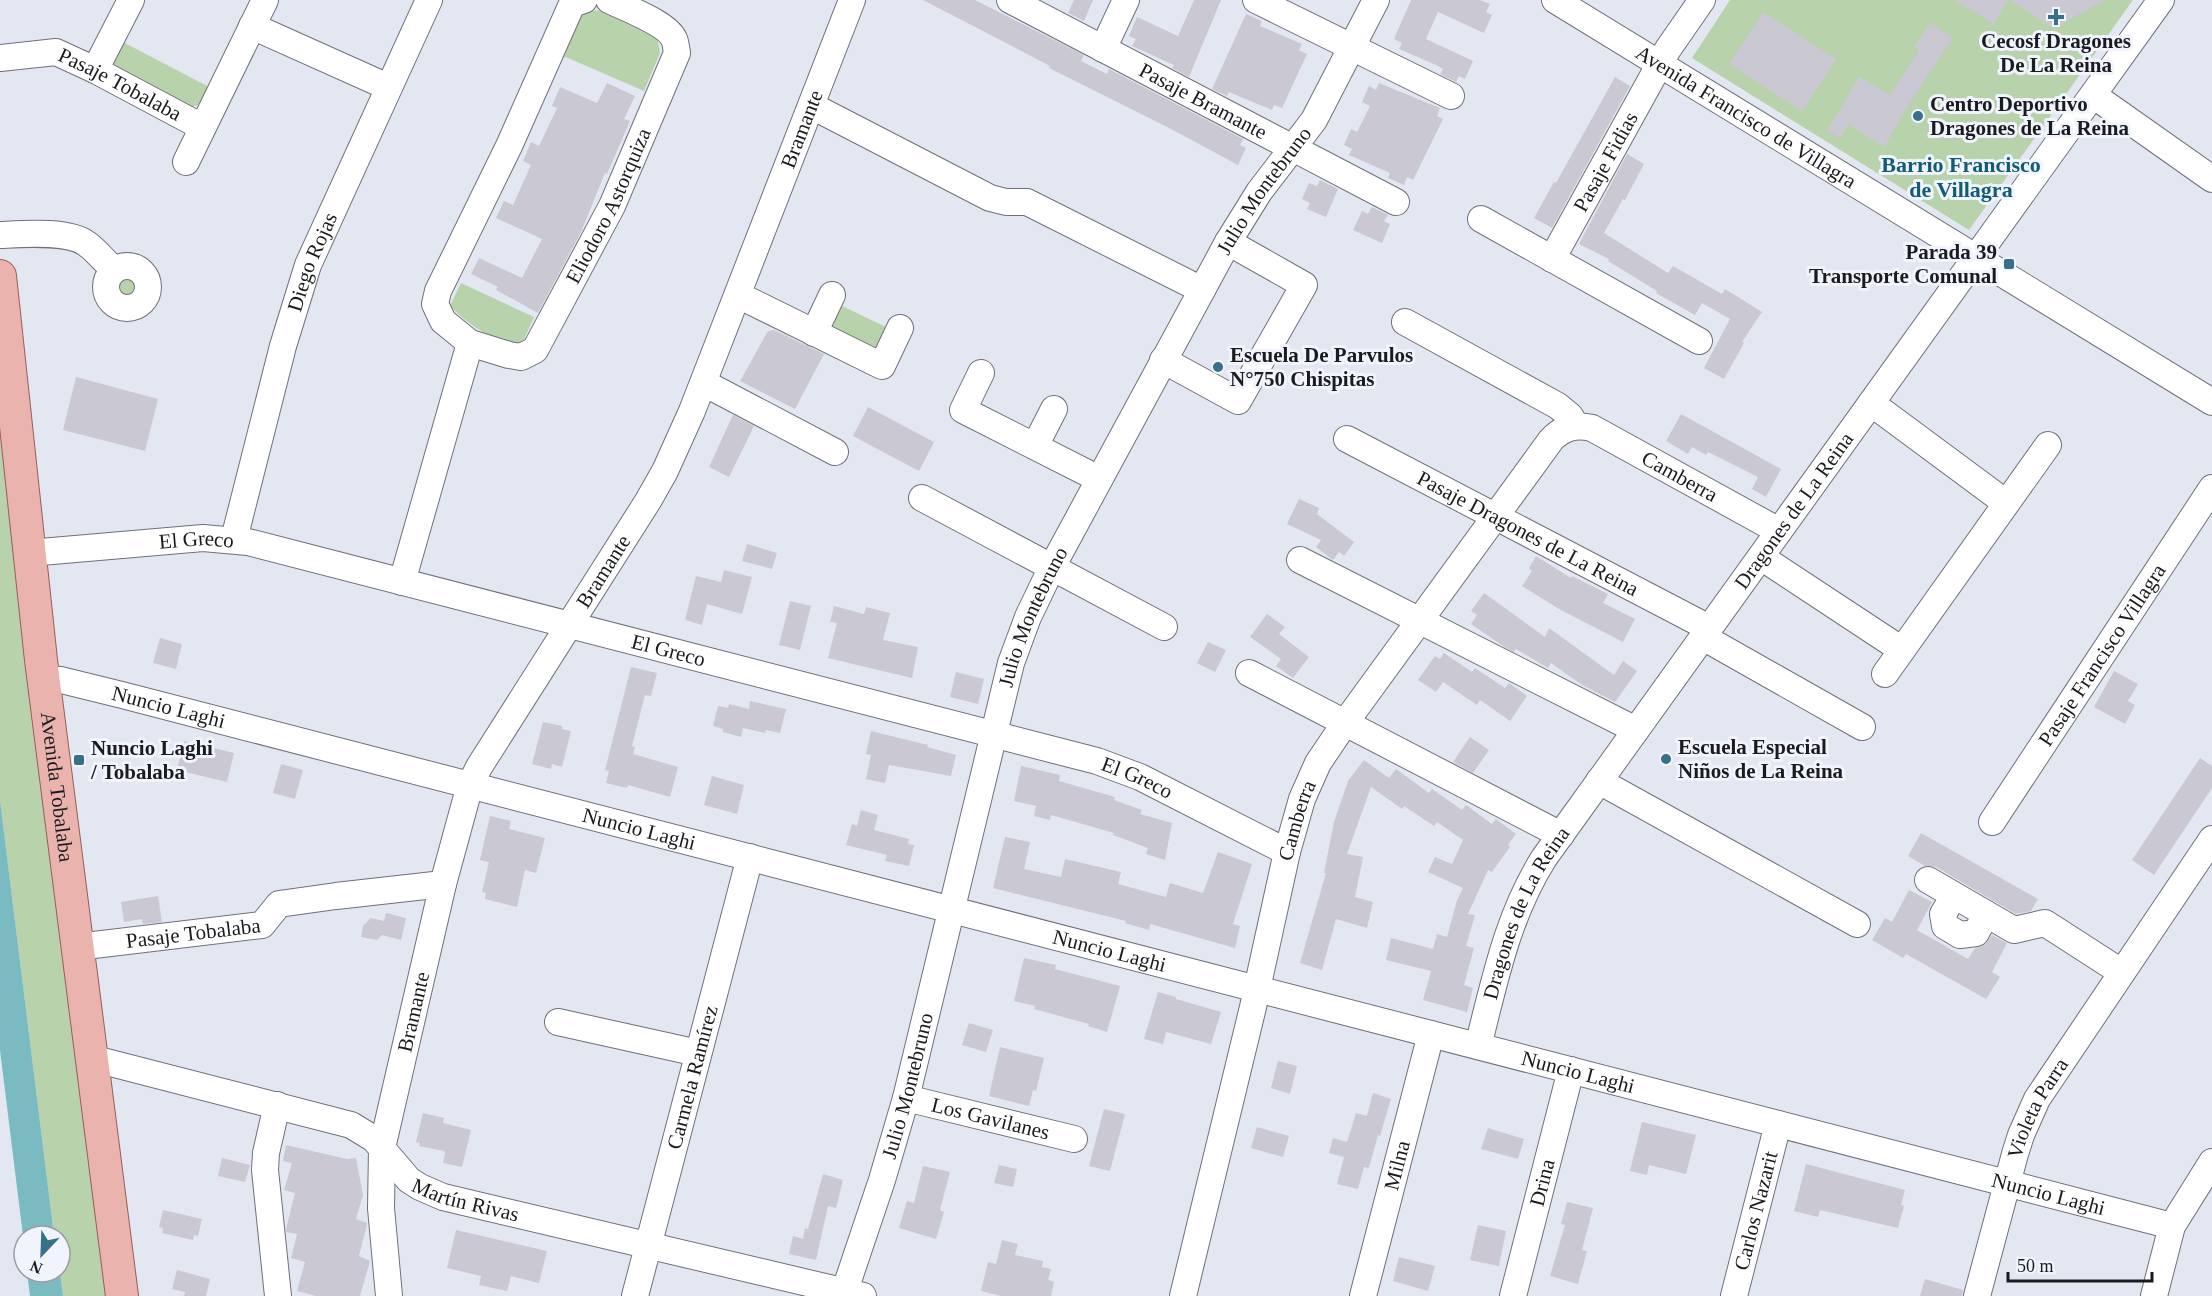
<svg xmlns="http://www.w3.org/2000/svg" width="2212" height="1296" viewBox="0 0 2212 1296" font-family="'Times New Roman',serif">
	<rect width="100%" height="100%" fill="#e3e7f2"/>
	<path fill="#b8d2ac" d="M1730 0H2133L1969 230 1692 58Z
		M582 10 613 11 657 36 660 53 644 91 561 55Z
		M121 41 209 87 201 104 184 110 109 70Z
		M109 286a16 16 0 1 1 32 0a16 16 0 1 1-32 0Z
		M461 283 534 317 522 344C494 343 469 325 450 306Z
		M838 304 890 329 876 358 824 332Z
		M0 384 110 1296H63L60 1272V1236H54L52 1221 0 800Z"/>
	<path fill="#7abbc1" d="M0 800 54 1236H24V1244L0 1050Z
		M27 1272H60L63 1296H30Z"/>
	<path fill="#cac8d3" d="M923 0H975L1084 55 1081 61 1107 74 1109 69 1243 139 1240 145 1246 148 1238 165 1171 129 1049 68 1050 66Z
		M1074 0H1093L1084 21 1068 13Z
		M1194 0H1221L1189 77 1172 68 1174 65 1132 46 1136 39 1129 36 1137 17 1178 36Z
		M1411 0H1480L1490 4 1486 12 1492 15 1484 33 1438 12 1426 39 1473 61 1465 79 1459 76 1456 82 1440 74 1443 69 1436 65 1399 49 1402 43 1394 39Z
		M1955 0H2008L1993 24Z
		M2010 0H2105L2054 28Z
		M1763 12 1836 59 1802 111 1729 64Z
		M1246 14 1262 21 1260 26 1302 44 1299 50 1307 54 1282 108 1274 105 1272 110 1229 92 1227 96 1212 89Z
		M1930 23 1953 38 1898 121 1899 122 1884 147 1849 124 1840 138 1827 131 1859 77 1890 95 1919 50 1914 47Z
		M1615 77 1630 86 1552 228 1534 218 1554 182 1556 183Z
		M607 83 635 96 624 119 630 121 607 174 605 173 581 232 538 313 496 290 498 287 471 274 479 258 522 278 542 239 496 218 504 201 513 205 531 165 523 161 531 142 539 146 557 108 552 106 560 87 597 103Z
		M1379 83 1440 108 1437 116 1443 119 1413 180 1407 177 1404 185 1388 178 1390 173 1349 155 1352 149 1344 145 1351 129 1357 132 1370 106 1362 102 1369 86 1376 90Z
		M1627 154 1644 164 1625 200 1623 199 1604 233 1668 273 1673 266 1722 294 1725 289 1762 312 1742 342 1744 343 1724 379 1704 368 1730 319 1702 303 1695 315 1656 293 1657 291 1608 261 1609 259 1579 244Z
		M1320 180 1338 189 1326 217 1307 209 1310 203 1302 199 1309 183 1317 186Z
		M1372 207 1388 215 1384 221 1390 224 1382 243 1353 230 1362 211 1368 214Z
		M774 330 824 354 795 409 740 381 768 331Z
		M76 377 158 399 145 451 63 430Z
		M868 407 934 442 919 471 853 436Z
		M1681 414 1781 469 1766 497 1752 489 1758 477 1708 452 1706 455 1692 447 1688 454 1666 441Z
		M733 415 754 426 729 477 709 467Z
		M1299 499 1319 508 1317 514 1354 542 1344 556 1339 552 1333 560 1316 547 1321 540 1287 524Z
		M747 544 777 553 772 569 742 561Z
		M1536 556 1571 578 1572 576 1608 594 1603 603 1635 619 1623 642 1559 609 1522 586 1532 571 1529 568Z
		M724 570 752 577 742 614 707 604 702 625 685 620 696 576 721 582Z
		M1484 593 1545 637 1549 628 1614 675 1623 661 1637 671 1615 702 1582 685 1551 663 1548 668 1516 649 1514 652 1506 648 1471 624 1477 615 1471 611Z
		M790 601 811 606 800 650 779 645Z
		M834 606 864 614 866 607 890 613 883 640 918 647 912 678 828 658 837 623 830 622Z
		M1267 614 1285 627 1279 634 1309 657 1293 678 1276 666 1281 659 1250 637Z
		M160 638 182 644 176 669 153 663Z
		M1208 642 1226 650 1215 672 1197 663Z
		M1444 653 1472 672 1475 668 1505 688 1509 683 1527 696 1510 721 1480 700 1477 705 1443 682 1436 692 1418 680 1435 656 1440 659Z
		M631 667 657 673 651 696 645 695 632 746 635 747 633 754 678 767 670 797 628 785 627 788 606 783 609 771 605 770Z
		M2114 671 2138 684 2128 701 2135 705 2125 724 2094 707Z
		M956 672 984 679 978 704 950 697Z
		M750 701 786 709 780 733 766 730 765 733 743 728 741 737 723 732V729L713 726 718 706 728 708 729 704 749 709Z
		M543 722 562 726V729L571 731 562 767 552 764 551 769 532 764Z
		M871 731 928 745 927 747 956 755 951 776 889 765 885 783 866 779 871 755 866 754Z
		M1470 737 1489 750 1473 773 1453 762Z
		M184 741 234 753 227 782 177 770Z
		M2200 758 2212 766V788L2154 875 2132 860Z
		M1364 760 1389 778 1396 769 1429 793 1432 789 1462 810 1466 805 1492 824 1496 819 1516 834 1508 845 1510 847 1492 872 1488 870 1468 914 1475 915 1466 946 1474 948 1464 985 1473 988 1467 1012 1423 1000 1431 971 1386 960 1391 938 1433 949 1437 934 1447 937 1457 900 1463 888 1428 872 1435 857 1452 864 1463 840 1437 822 1434 826 1404 806 1402 809 1371 787 1347 854 1363 857 1355 897 1373 902 1367 928 1336 919 1322 970 1300 963 1326 873H1324L1334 822 1348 781Z
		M281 764 303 770 295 799 273 793Z
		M1021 766 1060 775 1059 781 1115 797 1114 800 1142 810 1140 814 1172 823 1165 860 1146 854 1148 848 1113 835 1114 833 1051 815 1050 820 1034 816 1036 806 1014 801Z
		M712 776 744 785 737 814 704 805Z
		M861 810 878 815 874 830 909 839 908 844 914 845 909 866 885 861 887 855 846 845 852 824 857 826Z
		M490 816 511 821 509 829 545 838 536 873 525 870 517 907 485 899 486 893 482 892 489 862 480 860Z
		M1921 833 2038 899 2031 911 2016 914 1936 867 1925 866 1908 856Z
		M1005 837 1030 842 1024 869 1061 877 1065 859 1121 872 1118 884 1166 897 1170 883 1203 893 1218 852 1252 864 1233 924 1240 926 1235 948 1150 924 1149 930 1125 923 1126 921 993 888Z
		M1909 890 1932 902 1917 930 1968 959 1975 948 1985 945 1992 935 2007 943 1992 972 2000 977 1986 999 1906 954 1903 958 1872 940 1885 918 1892 922Z
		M158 896 162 922 143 924 142 919 124 922 121 902Z
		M386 913 406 918 401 940 382 935 377 940 361 937 363 926 371 918 384 921Z
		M1024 958 1056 965 1055 969 1120 986 1107 1032 1088 1026 1089 1024 1034 1009 1035 1006 1014 1001Z
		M1158 992 1176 997V999L1221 1012 1211 1044 1166 1032 1163 1044 1144 1039Z
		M969 1023 993 1030 986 1052 962 1045Z
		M1000 1047 1044 1058 1036 1091 1033 1090 1029 1106 989 1096Z
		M1278 1061 1297 1066 1290 1094 1271 1088Z
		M1373 1093 1391 1099 1380 1136 1378 1135 1369 1168 1364 1167 1358 1189 1337 1184 1344 1157 1329 1153 1333 1138 1347 1142 1356 1113 1367 1116Z
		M1104 1109 1125 1114 1110 1171 1089 1166Z
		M423 1113 444 1118 443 1123 471 1130 462 1167 443 1163 445 1153 444 1151 419 1146 420 1143 416 1142Z
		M1642 1122 1696 1135 1686 1174 1649 1165 1647 1175 1630 1171Z
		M1257 1127 1289 1136 1283 1157 1251 1148Z
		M1488 1128 1524 1139 1518 1159 1481 1149Z
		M286 1145 347 1159 356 1158 363 1195 356 1219 367 1223V1225L359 1256 370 1261 360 1296H316L297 1291 305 1262 291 1258 297 1234 286 1232V1229L295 1193 284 1190 292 1163 283 1161Z
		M222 1158 250 1165 245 1182 218 1176Z
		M1806 1164 1905 1190 1901 1205 1904 1206 1898 1228 1820 1210 1818 1217 1794 1211Z
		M999 1165 1017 1169 1013 1187 994 1183Z
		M923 1166 950 1172 940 1210 944 1212 936 1239 899 1228 907 1201 914 1203Z
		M823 1174 843 1180 836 1208 828 1206 816 1260 789 1254 793 1236 803 1239 805 1228 808 1229Z
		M1567 1202 1593 1208 1582 1250 1587 1251 1578 1284 1550 1276 1565 1225 1561 1224Z
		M163 1210 202 1219 198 1236 194 1235 193 1240 162 1233 163 1228 159 1227Z
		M1478 1225 1506 1231 1499 1266 1470 1260Z
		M456 1230 547 1251 539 1283 511 1276 507 1291 479 1285 481 1276 447 1268Z
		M1002 1240 1018 1244 1015 1255 1043 1261 1042 1267 1051 1269 1048 1280 1054 1282 1051 1296H1001L981 1291 988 1262 996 1264Z
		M1399 1257 1435 1266 1428 1291 1393 1281Z
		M177 1270 210 1279 206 1296H184L185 1292 172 1289Z
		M1925 1279 1963 1290 1962 1296H1920Z"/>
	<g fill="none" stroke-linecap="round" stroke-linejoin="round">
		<g stroke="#6e717b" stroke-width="28">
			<g id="minor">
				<path id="s1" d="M584 0 572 4 509 146 438 291 435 304 443 321 470 343 509 355 521 357 535 350 612 206 677 53C676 49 676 43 674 39 667 23 625 8 609 0"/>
				<path id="s2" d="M1010 0 1396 202"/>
				<path d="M1256 0 1451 96"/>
				<path id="s3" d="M1555 0 2212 402"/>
				<path d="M252 26 388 87"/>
				<path d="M1103 49 1126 0"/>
				<path id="s4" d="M0 58 56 52 95 70 202 127"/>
				<path d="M95 70 131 0"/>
				<path d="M2093 95 2212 179"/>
				<path d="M812 106 990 198 1006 202H1027L1202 290"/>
				<path d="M186 162 265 0"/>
				<path d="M1481 219 1699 341"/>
				<path d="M0 235C22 234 69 230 87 244 97 251 105 262 114 270"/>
				<path id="s5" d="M1552 259 1668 49 1702 0"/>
				<circle cx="127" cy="287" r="21"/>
				<path d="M738 295 882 366 900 328"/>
				<path d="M1405 322 1558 406 1570 416 1576 426"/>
				<path d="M814 333 832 295"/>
				<path d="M1163 360 1238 401 1304 285 1228 242"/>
				<path d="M981 373 963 410 1099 479"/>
				<path d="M704 383 835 452"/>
				<path d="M1871 403 2006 503"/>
				<path id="s6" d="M1347 439 1709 628"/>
				<path d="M1035 446 1054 409"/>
				<path d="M922 498 1164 627"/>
				<path id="s7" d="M234 539 283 346 308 265 429 0"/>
				<path id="s8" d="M29 553 203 538 248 542 1097 761 1140 777 1287 852"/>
				<path d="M1761 557 1902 650"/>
				<path d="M1300 560 1636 730"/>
				<path d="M402 582 470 343"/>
				<path d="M1703 637 1862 727"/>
				<path d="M1249 673 1561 835"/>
				<path d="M1885 674 2048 445"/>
				<path id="s9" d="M44 679 61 680 122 695 2172 1226"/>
				<path d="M1599 781 1857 924"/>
				<path id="s10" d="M1992 822 2212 488"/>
				<path d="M1928 880 2014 930 2045 923 2121 972"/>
				<path d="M1954 896 1943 914 1945 926 1960 935 1976 933 1986 914"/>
				<path id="s11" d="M77 947 262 925 279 904 336 896 443 884"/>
				<path d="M558 1022 698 1053"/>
				<path id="s12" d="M1478 1046C1495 980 1507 917 1544 858L2161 0"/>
				<path id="s13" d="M91 1058 351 1125 374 1139 409 1180 420 1187 443 1197 863 1296"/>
				<path id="s14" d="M906 1098 1074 1139"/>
				<path d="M277 1105 266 1153 265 1170 278 1296"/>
				<path id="s15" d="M389 1296 381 1208 382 1148 443 884 470 785 479 767 648 501 665 471 692 411 852 0"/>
				<path id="s16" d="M635 1296 750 857"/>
				<path id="s17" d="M843 1296 882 1180 906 1098 1011 663 1028 617 1052 567 1228 242 1259 192 1314 120 1376 0"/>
				<path id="s18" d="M1183 1296 1253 1007 1287 852 1302 799 1318 763 1345 723 1551 440C1562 428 1575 424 1592 428L1779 531"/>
				<path id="s19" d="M1363 1296 1431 1034"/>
				<path id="s20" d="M1513 1296 1571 1070"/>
				<path id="s21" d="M1734 1296 1778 1124"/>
				<path id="s22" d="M1977 1296 2015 1154 2021 1135 2037 1099 2212 839"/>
				<path d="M2154 1296 2172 1226 2212 1162"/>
			</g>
		</g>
		<g stroke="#985d59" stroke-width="34">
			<g id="major">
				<path id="s23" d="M0 276 41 660 122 1296"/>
			</g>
		</g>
		<use href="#minor" stroke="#fff" stroke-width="26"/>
		<use href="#major" stroke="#eab3ae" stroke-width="32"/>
	</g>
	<g fill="#367089" stroke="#f1f4fd" stroke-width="2">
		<path d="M2053 8h6v6h6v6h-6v6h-6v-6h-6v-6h6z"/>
		<circle cx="1918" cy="116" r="6"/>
		<rect x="2003" y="258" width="12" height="12" rx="3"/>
		<circle cx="1218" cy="367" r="6"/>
		<circle cx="1666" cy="759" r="6"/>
		<rect x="73" y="754" width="12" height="12" rx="3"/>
	</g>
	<g text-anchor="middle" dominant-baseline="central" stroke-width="6" stroke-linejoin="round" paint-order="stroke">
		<g font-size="21" font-weight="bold" fill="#1a1b1f" stroke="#f1f4fd" text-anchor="start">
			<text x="2056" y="41" text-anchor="middle">Cecosf Dragones<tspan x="2056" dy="24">De La Reina</tspan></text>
			<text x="1930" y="104">Centro Deportivo<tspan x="1930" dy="24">Dragones de La Reina</tspan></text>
			<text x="1997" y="252" text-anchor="end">Parada 39<tspan x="1997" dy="24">Transporte Comunal</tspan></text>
			<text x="1230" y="355">Escuela De Parvulos<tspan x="1230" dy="24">N°750 Chispitas</tspan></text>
			<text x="1678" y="747">Escuela Especial<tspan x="1678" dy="24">Niños de La Reina</tspan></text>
			<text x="91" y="748">Nuncio Laghi<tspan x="91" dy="24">/ Tobalaba</tspan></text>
		</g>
		<g font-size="21" fill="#1a1b1f" stroke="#f1f4fd">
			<text stroke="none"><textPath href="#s4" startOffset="128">Pasaje Tobalaba</textPath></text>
			<text stroke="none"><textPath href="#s2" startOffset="218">Pasaje Bramante</textPath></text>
			<text stroke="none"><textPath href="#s3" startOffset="224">Avenida Francisco de Villagra</textPath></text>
			<text stroke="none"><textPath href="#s15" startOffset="1260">Bramante</textPath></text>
			<text stroke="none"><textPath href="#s5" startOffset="111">Pasaje Fidias</textPath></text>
			<text stroke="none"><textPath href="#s17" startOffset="1192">Julio Montebruno</textPath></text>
			<text stroke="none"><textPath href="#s1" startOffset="627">Eliodoro Astorquiza</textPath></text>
			<text stroke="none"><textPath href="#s7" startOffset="288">Diego Rojas</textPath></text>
			<text stroke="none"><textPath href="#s18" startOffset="1094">Camberra</textPath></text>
			<text stroke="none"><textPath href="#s12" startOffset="628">Dragones de La Reina</textPath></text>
			<text stroke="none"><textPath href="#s6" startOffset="204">Pasaje Dragones de La Reina</textPath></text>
			<text stroke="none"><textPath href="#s8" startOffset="168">El Greco</textPath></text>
			<text stroke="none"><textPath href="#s15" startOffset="774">Bramante</textPath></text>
			<text stroke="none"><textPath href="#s17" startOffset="706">Julio Montebruno</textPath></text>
			<text stroke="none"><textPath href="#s8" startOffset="654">El Greco</textPath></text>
			<text stroke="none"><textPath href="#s10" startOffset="200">Pasaje Francisco Villagra</textPath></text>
			<text stroke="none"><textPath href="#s9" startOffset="128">Nuncio Laghi</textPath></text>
			<text stroke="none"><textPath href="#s8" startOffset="1140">El Greco</textPath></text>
			<text stroke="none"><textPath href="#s23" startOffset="514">Avenida Tobalaba</textPath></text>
			<text stroke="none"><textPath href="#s18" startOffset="489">Camberra</textPath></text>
			<text stroke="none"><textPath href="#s9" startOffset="614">Nuncio Laghi</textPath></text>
			<text stroke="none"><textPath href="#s12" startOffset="142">Dragones de La Reina</textPath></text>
			<text stroke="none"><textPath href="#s11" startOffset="117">Pasaje Tobalaba</textPath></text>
			<text stroke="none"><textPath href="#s9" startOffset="1100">Nuncio Laghi</textPath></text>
			<text stroke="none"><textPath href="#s15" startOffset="288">Bramante</textPath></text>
			<text stroke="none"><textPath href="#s9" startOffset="1584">Nuncio Laghi</textPath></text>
			<text stroke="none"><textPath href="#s16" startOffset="226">Carmela Ramírez</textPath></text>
			<text stroke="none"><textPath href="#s17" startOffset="220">Julio Montebruno</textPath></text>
			<text stroke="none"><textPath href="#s22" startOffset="198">Violeta Parra</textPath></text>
			<text stroke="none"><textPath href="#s14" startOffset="87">Los Gavilanes</textPath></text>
			<text stroke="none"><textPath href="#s19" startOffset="135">Milna</textPath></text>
			<text stroke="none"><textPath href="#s20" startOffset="117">Drina</textPath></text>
			<text stroke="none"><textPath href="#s9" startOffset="2070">Nuncio Laghi</textPath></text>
			<text stroke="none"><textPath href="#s13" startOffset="410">Martín Rivas</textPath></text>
			<text stroke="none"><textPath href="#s21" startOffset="88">Carlos Nazarit</textPath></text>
		</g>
		<g font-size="22" font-weight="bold" fill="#125b76" stroke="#f1f4fd">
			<text x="1961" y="164">Barrio Francisco<tspan x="1961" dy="25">de Villagra</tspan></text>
		</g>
	</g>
	<g transform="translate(42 1254) rotate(203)"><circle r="28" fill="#f1f4fd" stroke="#9b9da4" stroke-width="1.5"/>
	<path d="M0-4.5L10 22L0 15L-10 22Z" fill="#367089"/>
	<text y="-9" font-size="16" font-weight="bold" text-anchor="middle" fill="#1a1b1f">N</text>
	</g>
	<path d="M2008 1272v9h144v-9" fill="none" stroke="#1a1b1f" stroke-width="3"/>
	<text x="2017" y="1272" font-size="18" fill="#1a1b1f" stroke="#f1f4fd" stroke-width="4.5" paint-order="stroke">50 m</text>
</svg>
